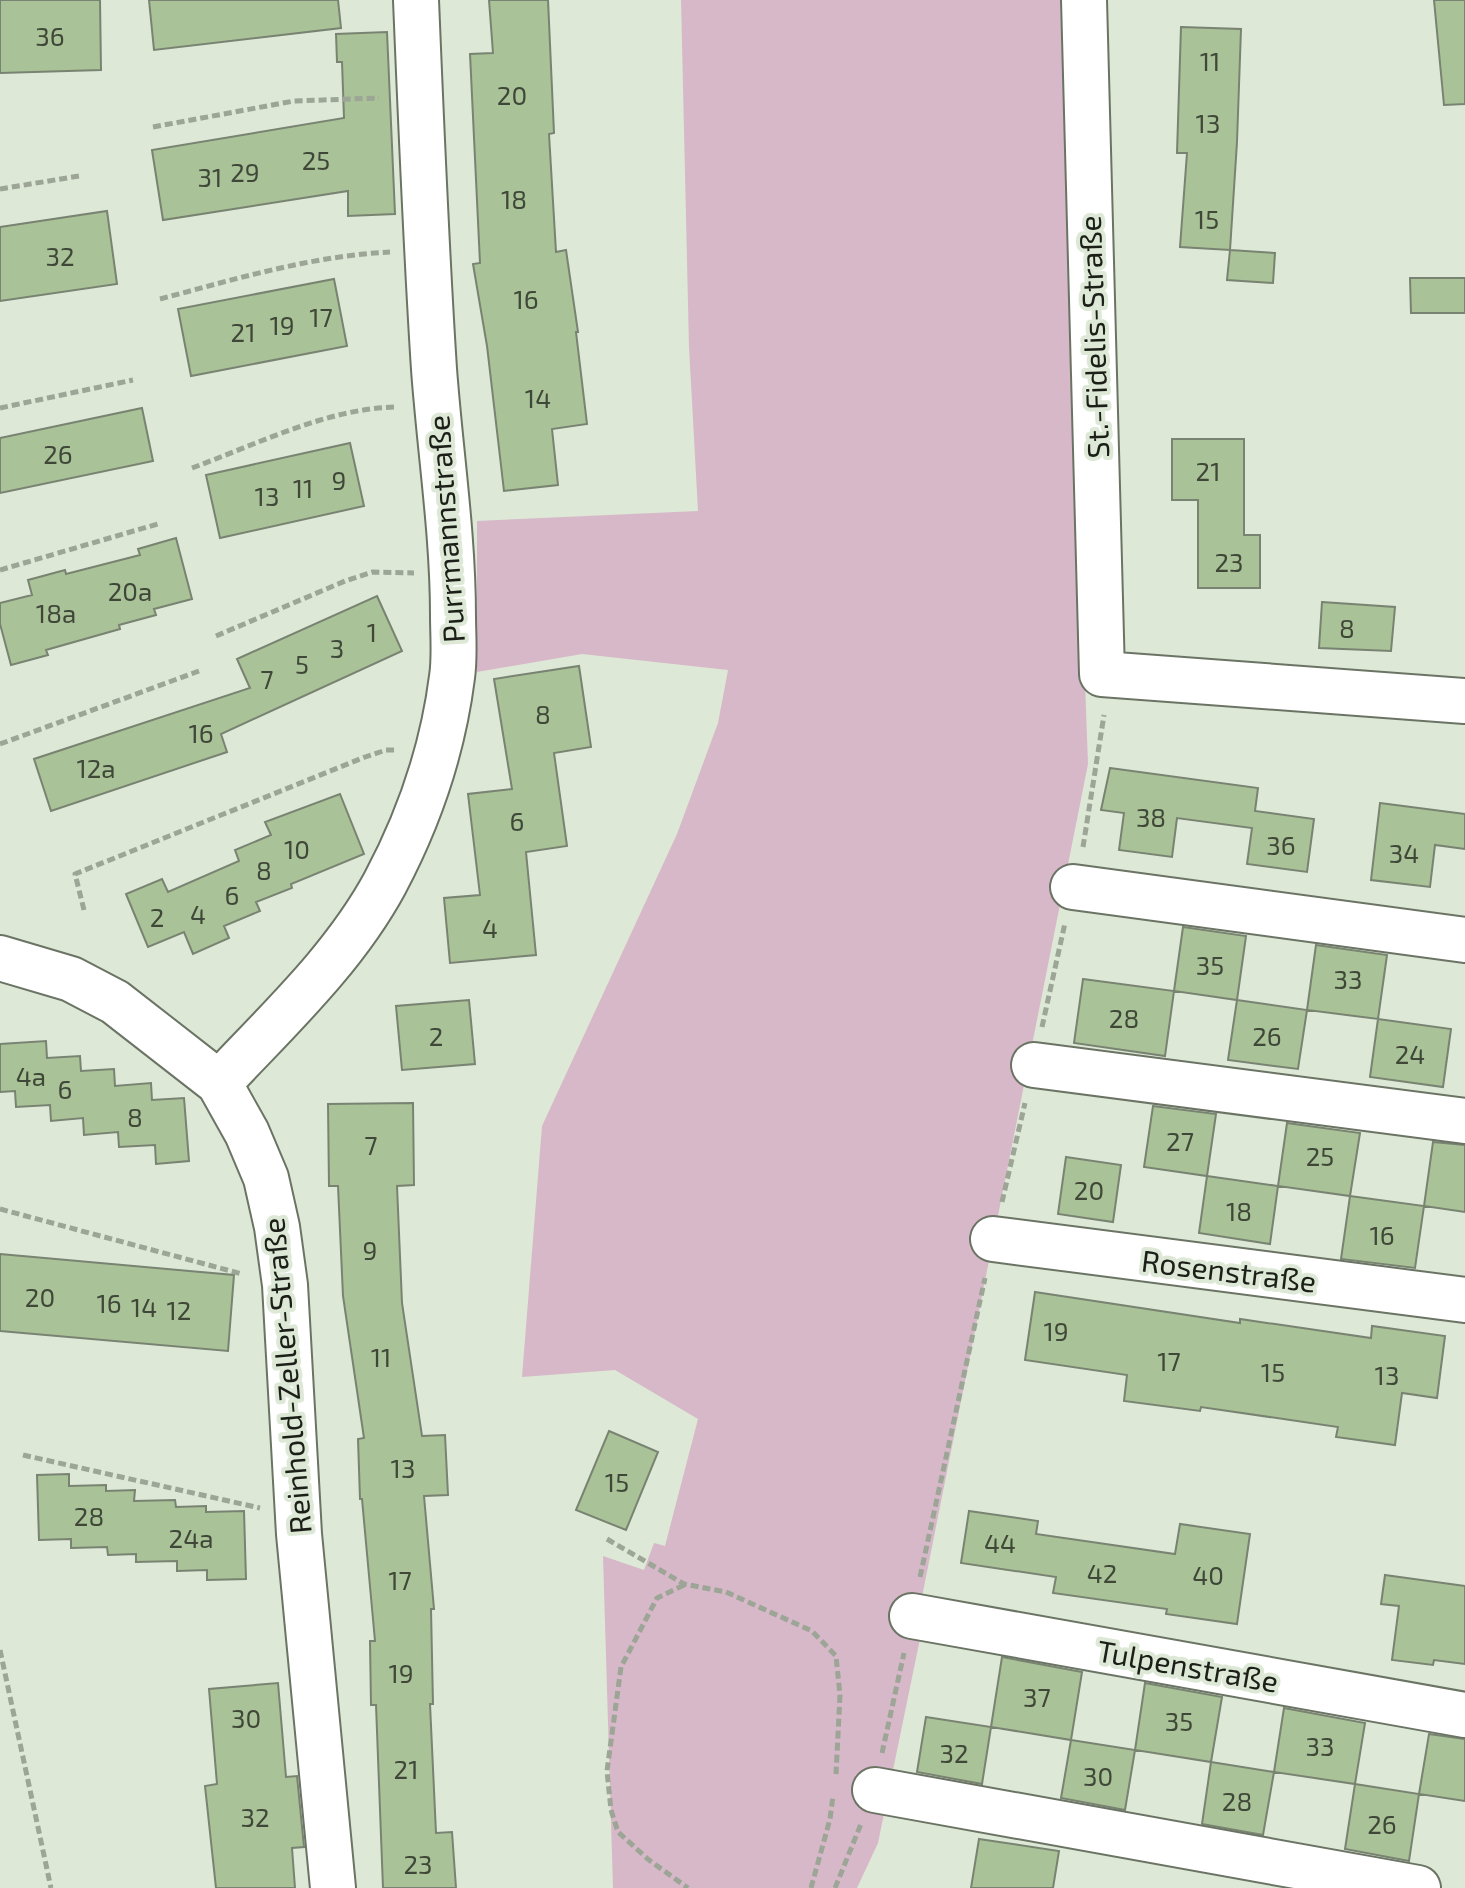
<svg xmlns="http://www.w3.org/2000/svg" width="1465" height="1888" viewBox="0 0 1465 1888" font-family="'Exo 2',sans-serif">
	<rect width="100%" height="100%" fill="#dde8d6"/>
	<path fill="#d7b8c9" d="M681 0H1060L1088 764 916 1627 922 1629 878 1843 857 1888H613L603 1556 644 1570 654 1543 665 1546 698 1419 615 1370 522 1377 542 1126 677 834 718 723 728 670 582 654 477 672V521L698 511 689 347Z"/>
	<path fill="#aac297" stroke="#798372" stroke-width="2" d="M0 0H100L101 70 0 73Z
		M149 0H338L341 28 154 50Z
		M489 0H548L554 133 549 134 556 252 566 250 578 332H576L587 424 552 429 558 485 504 491 487 346 473 264 480 263 470 54 493 53Z
		M1434 0H1465V104L1444 105Z
		M1181 27 1241 29 1237 142 1230 250 1180 247 1187 153H1177Z
		M387 32 395 214 348 216V191L163 220 152 150 344 118 342 62H337L336 34Z
		M107 211 117 284 0 301V227Z
		M1230 250 1275 253 1273 283 1227 280Z
		M1410 278H1465V313H1411Z
		M334 279 347 346 191 376 178 309Z
		M142 408 153 461 0 493V438Z
		M1172 439H1244V535H1260V588H1198V500H1172Z
		M350 443 364 506 220 538 206 475Z
		M176 538 192 599 154 609 156 615 119 625 120 629 46 650 48 655 11 665 0 624V603L32 595 28 580 65 570 66 574 140 555 138 549Z
		M377 596 402 651 221 734 227 752 51 811 34 759 250 688 237 659Z
		M1322 602 1395 607 1391 651 1319 648Z
		M579 666 591 747 554 753 567 846 526 852 536 955 450 963 444 898 480 895 468 794 512 789 494 679Z
		M1110 768 1258 788 1255 811 1314 819 1307 872 1247 864 1252 828 1177 818 1172 857 1119 850 1124 813 1101 810Z
		M340 794 364 854 291 884 292 888 256 902 260 911 224 926 229 938 193 954 184 932 148 947 126 894 162 879 168 892 239 861 235 850 271 835 265 822Z
		M1380 803 1465 814V849L1435 845 1430 887 1371 880Z
		M1183 927 1246 936 1237 1000 1174 991Z
		M1316 945 1387 955 1378 1019 1307 1010Z
		M1083 979 1174 991 1165 1056 1074 1043Z
		M469 1000 475 1064 402 1070 396 1006Z
		M1237 1000 1307 1010 1298 1069 1228 1060Z
		M1378 1019 1451 1029 1443 1087 1370 1077Z
		M46 1041 47 1058 80 1056 81 1071 114 1069 115 1086 151 1083 152 1100 184 1098 189 1161 156 1164 155 1145 119 1147 118 1132 84 1135 83 1118 51 1121 50 1105 16 1107 15 1091 0 1092V1044Z
		M413 1103 414 1185 397 1186 402 1303 422 1436 445 1435 448 1495 424 1496 434 1609H431L433 1704H430L436 1833 452 1832 456 1888H383L376 1705H371L370 1641H375L362 1499H360L358 1439 364 1438 343 1296 338 1186H329L328 1104Z
		M1153 1106 1216 1114 1207 1176 1144 1167Z
		M1287 1123 1360 1133 1350 1196 1278 1186Z
		M1433 1142 1465 1145V1212L1424 1206Z
		M1066 1157 1121 1165 1113 1222 1058 1214Z
		M1207 1176 1278 1186 1270 1244 1199 1233Z
		M1350 1196 1424 1206 1415 1268 1341 1259Z
		M0 1254 234 1275 228 1351 0 1331Z
		M1035 1292 1240 1323V1319L1371 1338 1372 1326 1445 1336 1437 1398 1402 1393 1395 1445 1336 1437 1338 1427 1201 1407 1200 1411 1124 1401 1127 1375 1025 1360Z
		M609 1431 658 1452 626 1530 576 1510Z
		M69 1474V1486L106 1485V1491L135 1490 134 1501 175 1500 176 1507 206 1506V1512L244 1511 246 1579 207 1580V1570L177 1571V1561L136 1562V1554L108 1555 107 1547 71 1548V1539L39 1540 37 1475Z
		M969 1511 1038 1521 1036 1534 1175 1554 1180 1524 1250 1534 1237 1624 1166 1614 1167 1609 1053 1593 1056 1577 961 1563Z
		M1385 1575 1465 1586V1664L1434 1660 1433 1665 1392 1660 1399 1606 1381 1604Z
		M1002 1657 1082 1672 1071 1740 991 1727Z
		M278 1683 286 1777 297 1776 304 1847 292 1848 295 1888H216L205 1786 217 1784 209 1689Z
		M1145 1683 1222 1697 1211 1762 1135 1750Z
		M1284 1708 1365 1723 1355 1784 1274 1772Z
		M926 1717 991 1727 982 1784 917 1772Z
		M1429 1734 1465 1739V1801L1419 1794Z
		M1071 1740 1135 1750 1125 1810 1061 1798Z
		M1211 1762 1274 1772 1263 1835 1202 1824Z
		M1355 1784 1419 1794 1409 1861 1345 1849Z
		M979 1839 1059 1851 1053 1888H971Z"/>
	<g fill="none" stroke-linecap="round" stroke-linejoin="round">
		<g stroke="#6b7464" stroke-width="48">
			<path id="minor" d="M1084 0 1102 674 1465 701
				M1073 887 1465 940
				M0 958 71 979 115 1002 219 1083 247 1133 266 1178 277 1227 285 1285 299 1534 333 1888
				M1034 1065 1465 1121
				M219 1083C278 1020 344 959 385 883 419 819 443 748 452 677 455 657 453 636 453 616 453 533 440 451 434 369 426 246 421 123 416 0
				M993 1239 1465 1300
				M912 1616 1465 1715
				M875 1790 1418 1888"/>
		</g>
		<path stroke="#9ca596" stroke-width="5" stroke-dasharray="8 4" stroke-linecap="butt" d="M153 127 294 101 379 98
			M0 189 79 176
			M160 299C236 279 311 256 390 252
			M0 408 133 380
			M192 468C255 445 328 408 396 407
			M0 570 161 523
			M216 636 345 581 373 572 414 573
			M0 744 199 671
			M1083 847 1104 715
			M84 910 75 874 365 757 386 750H397
			M1042 1027 1065 923
			M1002 1202 1025 1103
			M0 1209 242 1274
			M23 1455 260 1508
			M607 1539 684 1584 726 1592 812 1631 836 1656 840 1695 836 1774
			M920 1577 985 1278
			M684 1585 657 1598 621 1667 607 1771 611 1810 618 1832 649 1860 688 1888
			M0 1650 51 1888
			M882 1753 904 1653
			M811 1888 830 1819 833 1796
			M835 1888 861 1824"/>
		<use href="#minor" stroke="#fff" stroke-width="44"/>
	</g>
	<g text-anchor="middle" dominant-baseline="central" stroke-width="8" stroke-linejoin="round" paint-order="stroke">
		<g font-size="26" fill="#3f4838">
			<text x="50" y="35">36</text>
			<text x="1210" y="60">11</text>
			<text x="512" y="94">20</text>
			<text x="1208" y="122">13</text>
			<text x="316" y="159">25</text>
			<text x="245" y="171">29</text>
			<text x="210" y="176">31</text>
			<text x="514" y="198">18</text>
			<text x="1207" y="218">15</text>
			<text x="60" y="255">32</text>
			<text x="526" y="298">16</text>
			<text x="321" y="316">17</text>
			<text x="282" y="324">19</text>
			<text x="243" y="331">21</text>
			<text x="538" y="397">14</text>
			<text x="58" y="453">26</text>
			<text x="1208" y="470">21</text>
			<text x="339" y="479">9</text>
			<text x="303" y="487">11</text>
			<text x="267" y="495">13</text>
			<text x="1229" y="561">23</text>
			<text x="130" y="590">20a</text>
			<text x="56" y="612">18a</text>
			<text x="1347" y="627">8</text>
			<text x="372" y="631">1</text>
			<text x="337" y="647">3</text>
			<text x="302" y="663">5</text>
			<text x="267" y="678">7</text>
			<text x="543" y="713">8</text>
			<text x="201" y="732">16</text>
			<text x="96" y="767">12a</text>
			<text x="1151" y="816">38</text>
			<text x="517" y="820">6</text>
			<text x="1281" y="844">36</text>
			<text x="297" y="848">10</text>
			<text x="1404" y="852">34</text>
			<text x="264" y="869">8</text>
			<text x="232" y="894">6</text>
			<text x="198" y="913">4</text>
			<text x="157" y="916">2</text>
			<text x="490" y="927">4</text>
			<text x="1210" y="964">35</text>
			<text x="1348" y="978">33</text>
			<text x="1124" y="1017">28</text>
			<text x="436" y="1035">2</text>
			<text x="1267" y="1035">26</text>
			<text x="1410" y="1053">24</text>
			<text x="31" y="1075">4a</text>
			<text x="65" y="1088">6</text>
			<text x="135" y="1116">8</text>
			<text x="1180" y="1140">27</text>
			<text x="371" y="1144">7</text>
			<text x="1320" y="1155">25</text>
			<text x="1089" y="1189">20</text>
			<text x="1239" y="1210">18</text>
			<text x="1382" y="1234">16</text>
			<text x="370" y="1249">9</text>
			<text x="40" y="1296">20</text>
			<text x="109" y="1302">16</text>
			<text x="144" y="1306">14</text>
			<text x="179" y="1309">12</text>
			<text x="1056" y="1330">19</text>
			<text x="381" y="1356">11</text>
			<text x="1169" y="1360">17</text>
			<text x="1273" y="1371">15</text>
			<text x="1387" y="1374">13</text>
			<text x="403" y="1467">13</text>
			<text x="617" y="1481">15</text>
			<text x="89" y="1515">28</text>
			<text x="191" y="1537">24a</text>
			<text x="1000" y="1542">44</text>
			<text x="1102" y="1572">42</text>
			<text x="1208" y="1574">40</text>
			<text x="400" y="1579">17</text>
			<text x="401" y="1672">19</text>
			<text x="1037" y="1696">37</text>
			<text x="246" y="1717">30</text>
			<text x="1179" y="1720">35</text>
			<text x="1320" y="1745">33</text>
			<text x="954" y="1752">32</text>
			<text x="406" y="1768">21</text>
			<text x="1098" y="1775">30</text>
			<text x="1237" y="1800">28</text>
			<text x="255" y="1816">32</text>
			<text x="1382" y="1823">26</text>
			<text x="418" y="1863">23</text>
		</g>
		<g font-size="30" fill="#1b1f18" stroke="#dde8d6">
			<text transform="translate(1093 337) rotate(-92)">St.-Fidelis-Straße</text>
			<text transform="translate(445 529) rotate(-94)">Purrmannstraße</text>
			<text transform="translate(1229 1270) rotate(7)">Rosenstraße</text>
			<text transform="translate(286 1376) rotate(-95)">Reinhold-Zeller-Straße</text>
			<text transform="translate(1188 1665) rotate(10)">Tulpenstraße</text>
		</g>
	</g>
</svg>
